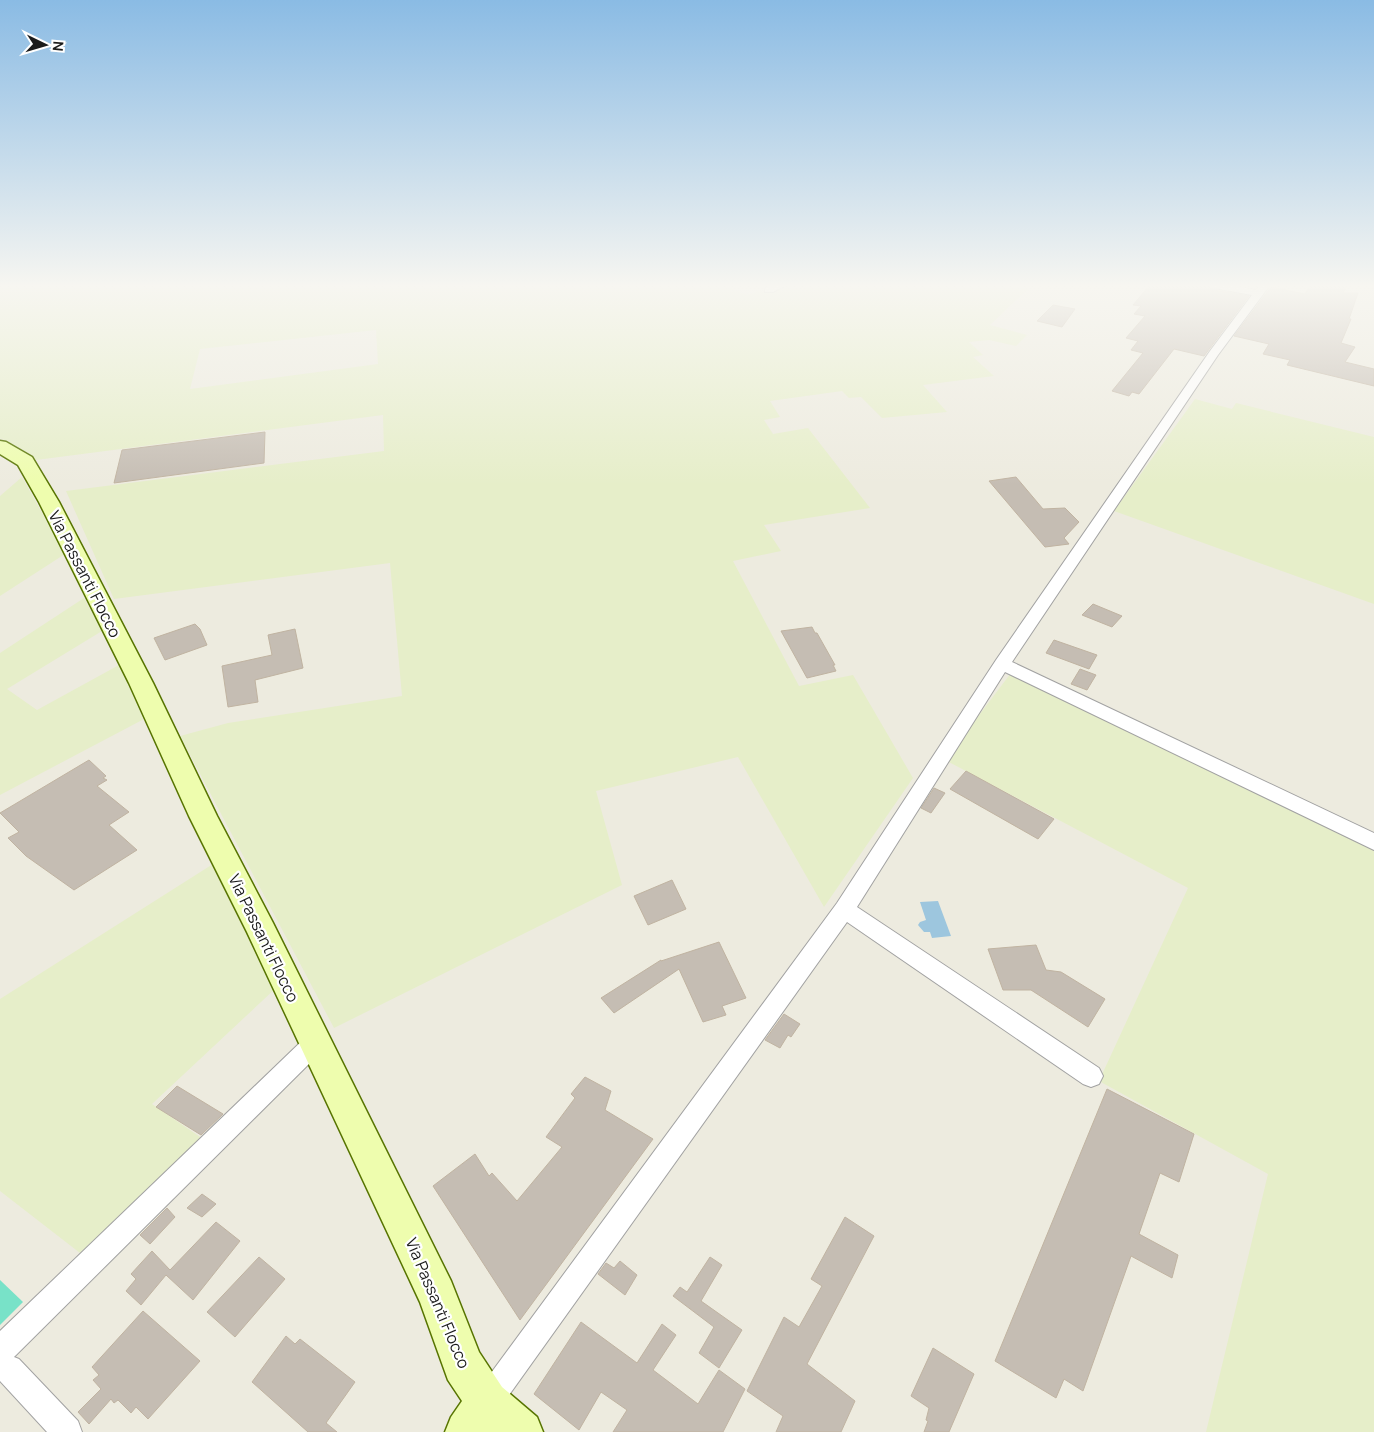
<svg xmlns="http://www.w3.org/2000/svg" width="1374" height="1432" viewBox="0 0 1374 1432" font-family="Manrope,sans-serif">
	<rect width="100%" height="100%" fill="#edebdf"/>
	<path fill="#e6eec9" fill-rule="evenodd" d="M0 285H723L747 295 759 291 766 293 788 285 801 290 814 285H1032L990 325 1027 335 1016 346 989 340 969 342 983 355 973 357 994 376 923 385 947 412 882 418 861 397 849 398 842 391 770 401 780 417 764 420 773 434 808 428 870 508 764 525 781 551 733 561 799 686 853 675 913 778 824 907 738 757 596 791 622 885 334 1028 180 736 228 723 402 696 390 563 114 599 66 491 384 451 383 415 36 460 30 454 0 438ZM376 330 378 364 190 389 200 349Z
		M1195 399 1232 409 1236 403 1374 437V604L1114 511Z
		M22 477 65 554 0 596V496Z
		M84 598 102 631 7 689 37 710 119 665 146 718 0 795V653Z
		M1011 673 1374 848V1432H1206L1268 1174 1099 1081 1188 888 945 760Z
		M213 864 276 988 152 1104 203 1139 80 1253 0 1191V999Z"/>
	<path fill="#78e2c8" d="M0 1280 23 1302 0 1325Z"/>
	<path fill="#9dc6de" d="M938 901 951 936 932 938 930 932H924L918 925 920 922 926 920 920 902Z"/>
	<path fill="#c5bdb3" stroke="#c0b3a1" d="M1150 285H1207L1214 290 1249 296 1204 356 1174 349 1139 394 1132 392 1129 396 1112 391 1143 353 1131 350 1138 341 1126 338 1145 316 1134 314 1141 306 1133 305Z
		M1310 285H1347L1343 293H1358L1349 319H1351L1341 343 1355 347 1345 362 1374 369V386L1287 365 1290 360 1263 354 1269 344 1234 336 1271 287 1305 294Z
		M1053 305 1075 309 1062 327 1037 321Z
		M265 432 264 463 114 483 122 450Z
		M1016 477 1043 509 1065 508 1079 522 1064 538 1069 544 1045 547 989 481Z
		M1093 604 1122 616 1112 627 1082 615Z
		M195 624 200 629 207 645 165 660 154 638Z
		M812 627 815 633H817L835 665H833L836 671 807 678 781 631Z
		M295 629 303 668 255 680 258 702 228 707 222 666 272 655 268 635Z
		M1054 640 1097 655 1089 669 1046 653Z
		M1080 669 1096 675 1087 690 1071 684Z
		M89 760 106 776 103 778 107 780 97 786 129 812 109 825 137 850 74 890 26 856 8 838 19 832 0 813Z
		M966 771 1054 819 1038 839 950 789Z
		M934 788 945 793 931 813 921 808Z
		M672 880 686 909 648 925 634 896Z
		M719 942 746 998 722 1006 726 1015 703 1022 679 969 614 1013 601 998 661 960V961Z
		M1036 945 1046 970 1061 972 1105 999 1088 1027 1031 990H1003L988 949Z
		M784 1014 800 1024 791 1037 788 1035 780 1048 765 1040Z
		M585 1077 611 1091 605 1110 653 1139 520 1320 433 1186 475 1154 489 1176 492 1173 517 1201 562 1147 546 1137 575 1098 571 1094Z
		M177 1086 223 1114 201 1135 156 1107Z
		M1107 1089 1194 1134 1179 1182 1160 1173 1139 1234 1178 1255 1172 1278 1131 1256 1083 1391 1064 1379 1056 1398 995 1361Z
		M202 1194 216 1204 202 1217 187 1208Z
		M167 1208 175 1217 150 1244 140 1235Z
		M845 1217 874 1236 807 1364 855 1401 841 1432H776L783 1416 747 1391 784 1317 799 1327 822 1286 811 1279Z
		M216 1222 240 1241 193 1300 166 1275 141 1305 126 1291 136 1279 131 1274 152 1251 170 1270Z
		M259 1257 285 1279 235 1337 207 1312Z
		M710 1257 722 1265 701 1301 742 1330 719 1368 699 1353 714 1327 673 1296 680 1287 687 1292Z
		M620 1261 637 1275 625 1295 598 1274 606 1263 614 1268Z
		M143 1311 200 1361 148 1419 136 1407 131 1413 118 1400 114 1403 111 1399 89 1424 78 1412 101 1389 93 1380 99 1375 92 1367Z
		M581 1322 637 1363 662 1324 676 1335 653 1370 698 1404 719 1370 745 1389 723 1432H613L627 1410 601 1392 579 1430 534 1394Z
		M286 1336 295 1344 300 1339 355 1382 326 1423 337 1432H308L252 1382Z
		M933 1348 974 1374 949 1432H924L928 1421 926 1420 929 1408 911 1396Z"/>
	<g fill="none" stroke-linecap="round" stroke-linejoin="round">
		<g stroke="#a2a2a2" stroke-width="2">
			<path id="street" d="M772 285H786L773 292H765V288Z
				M1209 285H1230L1256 290 1260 285H1270L1218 355 1012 662 1374 833V850L1005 672 857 907 1099 1068 1103 1076 1099 1084 1091 1087 1083 1084 847 922 497 1412 487 1417 477 1412 472 1402 477 1392 837 903 996 660 1210 351 1252 295 1214 288Z
				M315 1033 323 1036 327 1043 323 1050 14 1357 19 1359 78 1421 82 1432H47L0 1381V1331L307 1036Z"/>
		</g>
		<g stroke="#577400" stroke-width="3">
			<path id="secondary" d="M0 441 6 442 32 457 59 502 153 683 217 816 273 923 451 1281 479 1352 502 1387 537 1417 543 1432H445L451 1417 462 1401 448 1380 420 1302 247 932 189 816 129 683 39 502 18 465 0 454Z"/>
		</g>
		<use href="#street" fill="#fff" fill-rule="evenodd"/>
		<use href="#secondary" fill="#eefdae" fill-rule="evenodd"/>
	</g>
	<linearGradient id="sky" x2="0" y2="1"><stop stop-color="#8abbe4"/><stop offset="0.59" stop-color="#f7f6f1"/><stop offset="1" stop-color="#f7f6f1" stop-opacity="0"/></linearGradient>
	<rect width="1374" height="485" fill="url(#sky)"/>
	<g text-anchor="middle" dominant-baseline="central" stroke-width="4.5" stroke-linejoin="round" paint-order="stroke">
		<g font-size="16" fill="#1b1b1b" stroke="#fff">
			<text transform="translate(85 574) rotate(63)">Via Passanti Flocco</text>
			<text transform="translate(264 938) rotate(64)">Via Passanti Flocco</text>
			<text transform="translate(438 1303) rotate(67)">Via Passanti Flocco</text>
		</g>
	</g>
	<g transform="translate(45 45) rotate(95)" stroke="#ffffff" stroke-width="4" paint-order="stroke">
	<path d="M0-4L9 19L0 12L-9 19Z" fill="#1b1b1b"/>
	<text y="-8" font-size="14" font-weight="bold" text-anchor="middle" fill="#1b1b1b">N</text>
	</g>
</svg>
